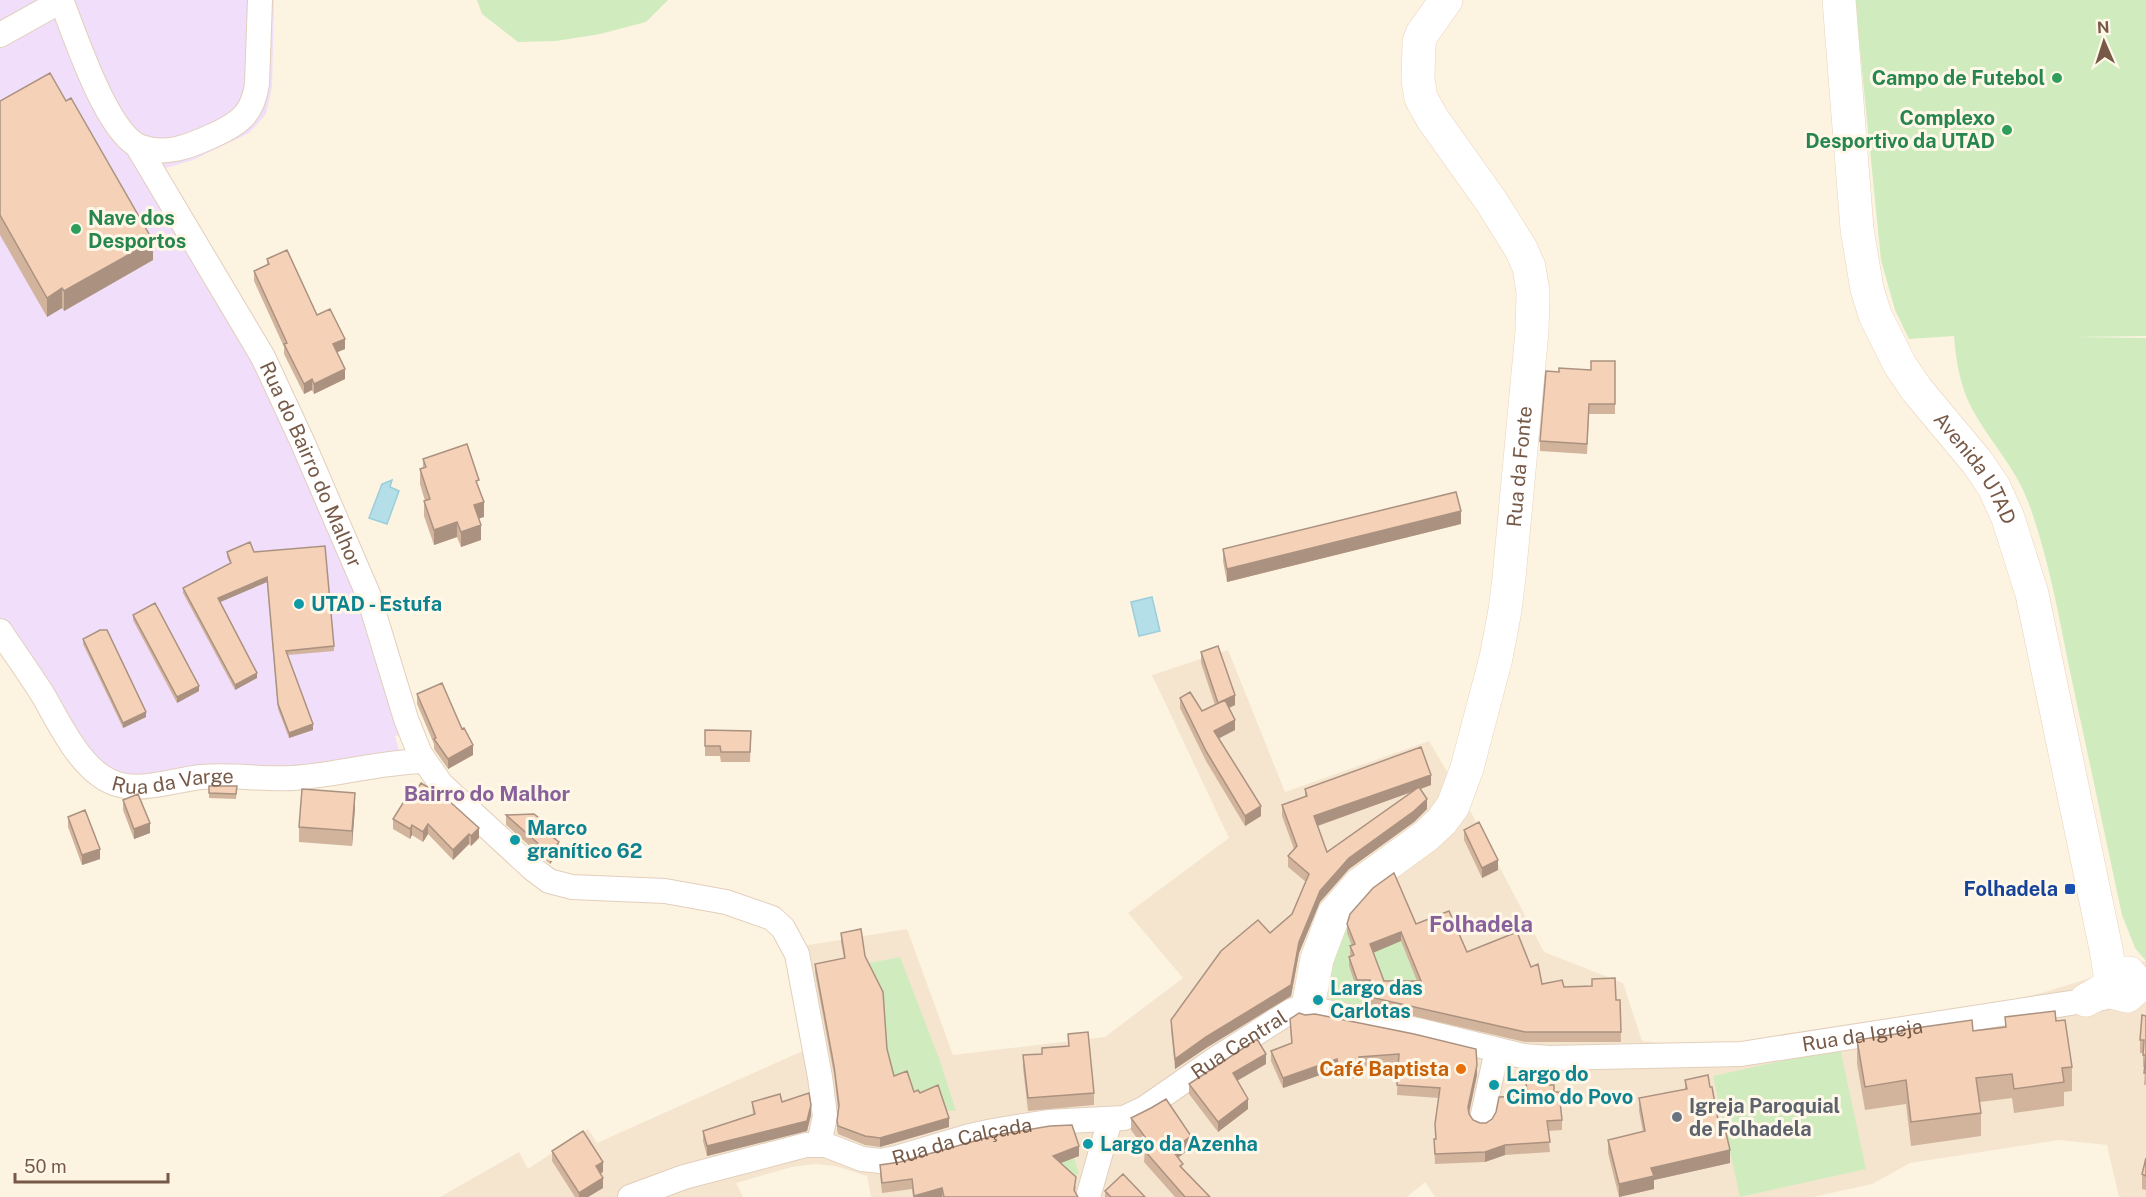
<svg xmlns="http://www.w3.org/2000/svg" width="2146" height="1197" viewBox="0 0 2146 1197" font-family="'Public Sans',sans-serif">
	<rect width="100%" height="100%" fill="#fdf3e1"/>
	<path fill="#f5e5cf" d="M1228 650 1285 792 1429 741 1473 816 1544 952 1623 983 1642 1041 1716 1049 1951 1015 2045 992 2146 961V1197H2119L2107 1145 2059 1140 1910 1163 1872 1184 1813 1197H1435L1425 1182 1407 1197H871L867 1176 835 1166 815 1164 792 1167 736 1183 743 1197H440L519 1152 528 1169 588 1129 597 1143 807 1049 784 949 907 929 953 1055 1105 1037 1183 978 1128 913 1229 838 1152 675Z"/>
	<path fill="#f0defa" d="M0 0H274L272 87 266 114 249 133 193 160 166 168 142 165 245 342 357 588 405 734 395 736 401 758 137 779 101 773 0 623Z"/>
	<path fill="#d0ecbf" d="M477 0H668L646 22 600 34 556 41 518 42 482 14Z
		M1855 0H2146V336L2077 337 2146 338V961L2135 948 2122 915C2105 835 2088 755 2071 676 2059 618 2049 559 2029 504 2015 466 1989 441 1971 407 1960 385 1956 361 1954 336L1909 339 1895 310 1881 260Z
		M1358 905 1401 941 1421 990H1371L1370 1015 1334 1002C1324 994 1323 984 1320 972Z
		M900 957 940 1061 956 1111C931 1110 914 1098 894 1085L864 964Z
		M1840 1048 1866 1169 1740 1197 1713 1076Z
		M1074 1158 1079 1173 1070 1181 1037 1171Z"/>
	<path fill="#b4dfe8" stroke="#9aceda" stroke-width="1.5" d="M392 480 390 487 399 491 387 524 369 518 382 484Z
		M1152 597 1160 631 1139 636 1131 602Z"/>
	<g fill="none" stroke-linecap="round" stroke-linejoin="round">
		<g stroke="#e2cfbc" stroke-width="26">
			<g id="street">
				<path d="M61 0C75 34 107 135 141 147 166 156 190 146 212 136 239 124 253 114 257 84L260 0"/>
				<path d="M0 35 61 1"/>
				<path id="s1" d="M138 147 263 357 302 441 368 594 406 719 420 754 441 784 533 869 549 881 572 887 665 891 726 902 772 918 783 928 797 954 820 1077 825 1116 819 1144"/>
				<path id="s2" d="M0 631C14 652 29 673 43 695 58 721 76 759 101 776 131 798 169 780 202 777 232 774 263 780 293 778 337 775 380 762 424 761"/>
				<path d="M1482 1119 1497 1050"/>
				<path id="s3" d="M630 1197 684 1177 806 1145H826L862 1159 881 1161 896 1158 970 1136 993 1131 1048 1122 1124 1118 1145 1108 1214 1060 1291 1011 1302 1007 1417 1030 1523 1056 1549 1058 1741 1054 2103 998"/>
				<path d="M1088 1197 1110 1120"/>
			</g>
		</g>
		<g stroke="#e9d2bc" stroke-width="34">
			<g id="secondary">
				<path id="s4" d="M1839 0 1857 229 1867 289 1875 315 1900 365 1917 390 1977 462 1994 487 2008 518 2032 594 2106 949 2111 981 2115 993 2127 996 2135 989 2136 982 2129 973H2118C2114 977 2112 981 2108 985 2102 992 2094 996 2086 1000"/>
				<path id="s5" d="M1308 1007 1317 959 1334 914 1360 884 1426 836 1441 822 1453 806 1467 768 1496 658 1505 610 1509 578 1532 331 1533 292 1529 267 1521 249 1491 201 1432 118 1421 98 1418 80 1419 42 1422 34 1446 0"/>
			</g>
		</g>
		<use href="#street" stroke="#fff" stroke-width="24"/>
		<use href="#secondary" stroke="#fff" stroke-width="33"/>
	</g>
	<path fill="#d2b49d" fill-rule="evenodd" d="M0 101 153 260 64 311 62 308 47 317 0 235Z
		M267 259 317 315 345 349 337 352 345 379 314 394 312 390 304 394 284 354V347L254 281V271L267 265Z
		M1615 361V414H1589L1587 454 1540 451V441L1559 372 1591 370Z
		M423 459 479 488 484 517 479 518 481 540 461 547 457 537 434 545 424 516V501H425L420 484V469L423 468Z
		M1461 524 1227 582 1223 561V549Z
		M227 552H254L334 646V651L288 655 313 730 289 738 278 709 267 582 220 602 257 678 235 690 183 593V588L230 563 227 557Z
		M133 615 199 691 177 703 133 620Z
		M83 639 146 717 123 728 83 644Z
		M1201 652 1235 705 1229 708 1235 730 1219 738 1261 816 1245 826 1206 761 1180 708V698L1202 711 1215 705 1201 663Z
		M417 694 462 729 473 755 448 769 434 749V744L417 704Z
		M705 730 751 731 750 762H721L720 756H705Z
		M1431 785 1421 789 1427 809 1414 822 1349 869 1320 902 1299 953 1291 996 1206 1048 1175 1069 1171 1030V1020L1292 914 1306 882 1288 867V856L1294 849 1282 816V805L1305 797V789ZM1411 792 1327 852 1318 826Z
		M209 786H237L236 799 209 798Z
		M408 795 479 838 471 846 469 844 453 860 428 834 423 842 412 835 410 839 393 829V819Z
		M123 800 150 833 134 839 123 810Z
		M355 808 352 846 299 842V827Z
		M506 815 556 840 559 852 550 864 506 825Z
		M68 817 100 859 82 865 68 827Z
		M1464 830 1498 870 1482 878 1464 840Z
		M1347 924H1416L1467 952 1531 967 1542 984 1564 987 1616 1000H1620L1621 1042H1525L1370 1006V990H1357L1349 966V957L1350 956V946H1352L1347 933ZM1401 941 1417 981H1384L1373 953Z
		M841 933 865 956 894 1076 914 1092 920 1093 949 1127 880 1147 865 1145 838 1134 837 1130V1121L838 1109 834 1075 815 973V964L844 958 841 942Z
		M2146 1016V1085H2144L2145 1067H2143V1053H2140V1040Z
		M2005 1017 2056 1021 2072 1067V1091L2064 1092V1106L2014 1113 2012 1098 1980 1102 1981 1113V1136L1911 1146 1906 1104 1865 1110 1857 1064V1040L1902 1033 1973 1031 2005 1027Z
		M1290 1019 1477 1075 1469 1114 1473 1120 1480 1123H1486L1492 1119 1523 1096 1526 1091V1083L1547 1085 1554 1092 1562 1120V1130L1548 1131 1550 1152 1505 1155 1485 1162 1435 1164 1434 1139H1436L1439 1098 1397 1095 1398 1065 1359 1067V1078L1339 1079 1337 1069 1283 1088 1271 1061V1051L1291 1043Z
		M1068 1034 1094 1093V1105L1028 1111 1023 1068V1055L1042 1054V1048L1068 1046Z
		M1266 1064 1237 1081 1248 1109 1218 1132 1189 1094V1084Z
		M1685 1080 1719 1125 1730 1163 1654 1180V1189L1619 1197 1608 1153V1140L1643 1132 1639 1111V1098L1685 1089Z
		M752 1102H782L811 1115 807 1131 707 1156 703 1141V1131L753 1115Z
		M1131 1118 1191 1148 1178 1158 1183 1169 1210 1197H1175L1144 1162 1145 1149 1131 1130Z
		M552 1151 603 1172 600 1173 603 1188 588 1197H575L552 1161Z
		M1079 1156 1061 1163 1076 1187 1075 1192 1078 1197H913L912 1189 882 1193 880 1175V1165Z
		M2146 1158V1190L2142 1189V1174Z
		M1105 1191 1145 1197H1105Z"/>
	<path fill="#ab9280" d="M153 241V260L64 311V291Z
		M62 288V308L47 317V298Z
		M345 339V349L333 354V344Z
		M345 369V379L314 394V384Z
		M312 379V390L304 394V384Z
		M484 502V517L474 520V505Z
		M1461 511V524L1227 582V569Z
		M457 522V537L434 545V530Z
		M481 525V540L461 547V532Z
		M267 577V582L218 603V598Z
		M257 673V678L235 690V685Z
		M199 686V691L177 703V697Z
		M1235 695V705L1218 713V703Z
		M146 712V717L123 728V723Z
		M1235 720V730L1214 741V731Z
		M313 724V730L289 738V733Z
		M473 745V755L448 769V759Z
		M1431 775V785L1314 827V816Z
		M355 793V808L352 846V831Z
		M1427 799V809L1414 822 1349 869 1320 902 1299 953 1291 996 1206 1048 1175 1069V1059L1299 942 1320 891 1349 858Z
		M1261 806V816L1245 826V816Z
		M150 823V833L134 839V829Z
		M428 824V834L423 842V832Z
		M412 825V835L410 839V829Z
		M479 828V838L471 846V836Z
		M556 831V841L551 836Z
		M469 834V844L453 860V850Z
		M559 842V852L550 864V854Z
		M100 849V859L82 865V855Z
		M1498 860V870L1482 878V868Z
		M1401 932V941L1370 954V944Z
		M1266 1054V1064L1233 1083V1073Z
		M1337 1059V1069L1283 1088V1078Z
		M1477 1065V1075L1468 1117V1107Z
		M1248 1099V1109L1218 1132V1122Z
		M811 1105V1115L807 1131 707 1156V1146Z
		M949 1118V1127L880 1147V1138Z
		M1191 1136V1148L1172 1162V1150Z
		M1505 1145V1155L1485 1162V1152Z
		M1079 1146V1156L1053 1166V1156Z
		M1730 1150V1163L1654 1180V1189L1619 1197V1184L1651 1168Z
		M603 1162V1172L596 1176V1166Z
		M603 1178V1188L588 1197H579V1193Z
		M942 1188V1197H914V1196Z"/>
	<path fill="#f4d1b7" stroke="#ab9280" stroke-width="1.5" fill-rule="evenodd" d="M50 73 66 101 71 98 153 241 64 291 62 288 47 298 0 215V101Z
		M287 250 317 315 330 309 345 339 333 344 345 369 314 384 312 379 304 384 284 344 287 343 254 271 269 264 267 259Z
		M1591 361H1615V404H1589L1587 444 1540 441 1546 371 1559 372V368L1591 370Z
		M467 444 479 480 476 481 484 502 474 505 481 525 461 532 457 522 434 530 424 501 430 499 420 469 426 467 423 459Z
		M1456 492 1461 511 1227 569 1223 549Z
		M250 542 254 552 325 546 334 646 286 651 313 724 289 733 278 704 267 577 218 598 257 673 235 685 183 588 231 563 227 552Z
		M155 603 199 686 177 697 133 615Z
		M100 630H107L146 712 123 723 83 639Z
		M1218 646 1235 695 1218 703 1201 652Z
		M442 683 462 729 464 728 473 745 448 759 434 739 436 738 417 694Z
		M1190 692 1202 711 1225 700 1235 720 1214 731 1261 806 1245 816 1206 751 1180 698Z
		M705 730 751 731 750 752H721L720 746H705Z
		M1421 747 1431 775 1314 816 1327 852 1419 787 1427 799 1414 811 1349 858 1320 891 1299 942 1291 985 1206 1037 1175 1059 1171 1020 1221 951 1258 920 1270 933 1292 914 1309 874 1288 856 1297 846 1282 805 1307 796 1305 789Z
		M421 783 448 800 479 828 471 836 469 834 453 850 428 824 423 832 412 825 410 829 393 819 408 795 412 798Z
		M209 786H237L236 794 209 793Z
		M302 789 355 793 352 831 299 827Z
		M138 794 150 823 134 829 123 800Z
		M85 810 100 849 82 855 68 817Z
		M534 814 556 831 551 836 559 842 550 854 506 815Z
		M1479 822 1498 860 1482 868 1464 830Z
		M1394 873 1416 924 1449 911 1467 952 1517 932 1531 967 1538 964 1542 984 1562 980 1564 987 1592 986V979L1615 978 1616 1000H1620L1621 1032H1525L1370 997V980H1357L1349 957 1354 955 1350 946 1355 944 1347 924 1350 914 1373 888ZM1401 932 1421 981H1384L1370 944Z
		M861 929 865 956 883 992 887 1049 894 1076 907 1071 914 1092 918 1090 920 1093 938 1085 949 1118 880 1138 865 1136 838 1126 837 1121 839 1105 834 1066 815 964 845 958 841 933Z
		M2055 1011 2056 1021 2065 1020 2072 1067 2062 1068 2064 1082 2014 1089 2012 1074 1976 1078 1981 1113 1911 1122 1906 1080 1865 1087 1857 1040 1902 1033V1030L1972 1020 1973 1031 2006 1027 2005 1017Z
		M1299 1013 1305 1015 1315 1014 1414 1034 1476 1049 1477 1065 1468 1107 1469 1114 1473 1120 1480 1123H1486L1492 1119 1496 1112 1499 1097 1523 1096V1091H1527L1526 1083 1547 1082V1085H1554V1092H1559L1562 1120 1547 1121 1550 1142 1505 1145 1485 1152 1435 1154 1434 1139H1436L1435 1124 1440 1088 1397 1085 1399 1054 1359 1057V1068L1339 1069 1337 1059 1283 1078 1271 1051 1292 1043 1290 1019Z
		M2142 1015 2146 1016V1055H2143L2144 1040H2140Z
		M1088 1032 1094 1093 1028 1098 1023 1055 1042 1054V1048L1069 1046 1068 1034Z
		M1257 1039 1266 1054 1233 1073 1248 1099 1218 1122 1189 1084Z
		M2146 1055V1073H2144Z
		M1708 1075 1710 1087H1712L1719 1125 1724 1124 1730 1150 1651 1168 1654 1176 1619 1184 1608 1140 1645 1131 1639 1098 1687 1089 1685 1080Z
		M809 1093 811 1105 807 1121 707 1146 703 1131 755 1114 752 1102 780 1094 782 1102Z
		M1166 1099 1191 1136 1172 1150 1183 1164 1180 1166 1210 1197H1185L1144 1150 1151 1145 1131 1118 1151 1108Z
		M1072 1125 1079 1146 1053 1156 1076 1177 1074 1190 1078 1197H944L942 1188 914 1196 912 1179 882 1183 880 1165 900 1162 996 1135 1050 1126Z
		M583 1131 603 1162 596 1166 603 1178 579 1193 552 1151Z
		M2146 1158V1176L2142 1174Z
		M1123 1174 1145 1197H1111L1105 1191Z"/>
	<g fill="#2e9e5b" stroke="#fff7e8" stroke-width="2">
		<circle cx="2057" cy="78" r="6"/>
		<circle cx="2007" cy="130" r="6"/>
		<circle cx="76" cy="229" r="6"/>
	</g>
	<g fill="#0f9aa8" stroke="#fff7e8" stroke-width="2">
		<circle cx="299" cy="604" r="6"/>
		<circle cx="515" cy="840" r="6"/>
		<circle cx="1318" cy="1000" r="6"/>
		<circle cx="1494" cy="1085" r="6"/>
		<circle cx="1088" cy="1144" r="6"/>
	</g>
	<rect fill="#1a4fb4" stroke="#fff7e8" stroke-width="2" x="2064" y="883" width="12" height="12" rx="3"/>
	<circle fill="#e8710a" stroke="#fff7e8" stroke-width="2" cx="1461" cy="1069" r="6"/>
	<circle fill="#6b7280" stroke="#fff7e8" stroke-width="2" cx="1677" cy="1117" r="6"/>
	<g text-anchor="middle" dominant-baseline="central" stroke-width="6" stroke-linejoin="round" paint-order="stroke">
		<g font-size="20" font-weight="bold" fill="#27864d" stroke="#fff7e8" text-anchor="end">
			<text x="2045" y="78">Campo de Futebol</text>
			<text x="1995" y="118">Complexo<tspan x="1995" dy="23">Desportivo da UTAD</tspan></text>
			<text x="88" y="218" text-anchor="start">Nave dos<tspan x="88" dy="23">Desportos</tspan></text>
		</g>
		<g font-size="20" fill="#765946" stroke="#fff7e8">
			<text stroke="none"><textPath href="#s1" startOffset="362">Rua do Bairro do Malhor</textPath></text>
			<text stroke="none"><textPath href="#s5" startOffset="606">Rua da Fonte</textPath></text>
			<text stroke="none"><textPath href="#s4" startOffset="502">Avenida UTAD</textPath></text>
			<text stroke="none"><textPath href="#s2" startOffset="252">Rua da Varge</textPath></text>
			<text stroke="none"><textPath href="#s3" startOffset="1287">Rua da Igreja</textPath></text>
			<text stroke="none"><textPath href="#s3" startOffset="646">Rua Central</textPath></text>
			<text stroke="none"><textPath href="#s3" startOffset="345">Rua da Calçada</textPath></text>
		</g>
		<g font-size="20" font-weight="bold" fill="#0d838f" stroke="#fff7e8" text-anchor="start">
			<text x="311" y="604">UTAD - Estufa</text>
			<text x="527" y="828">Marco<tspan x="527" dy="23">granítico 62</tspan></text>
			<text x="1330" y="988">Largo das<tspan x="1330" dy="23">Carlotas</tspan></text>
			<text x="1506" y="1074">Largo do<tspan x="1506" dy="23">Cimo do Povo</tspan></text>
			<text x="1100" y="1144">Largo da Azenha</text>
		</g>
		<g font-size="20" font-weight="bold" fill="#164399" stroke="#fff7e8" text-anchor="end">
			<text x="2058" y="889">Folhadela</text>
		</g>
		<g font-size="20" font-weight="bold" fill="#c56008" stroke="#fff7e8" text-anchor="end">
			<text x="1449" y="1069">Café Baptista</text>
		</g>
		<g font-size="20" font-weight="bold" fill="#5b616d" stroke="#fff7e8" text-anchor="start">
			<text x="1689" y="1106">Igreja Paroquial<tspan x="1689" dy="23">de Folhadela</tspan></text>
		</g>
		<g font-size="21" font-weight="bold" fill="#88619a" stroke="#fff7e8">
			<text x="487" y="793">Bairro do Malhor</text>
		</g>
		<g font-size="22" font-weight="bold" fill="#88619a" stroke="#fff7e8">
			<text x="1481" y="924">Folhadela</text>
		</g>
	</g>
	<g transform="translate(2104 42) rotate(357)" stroke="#fff7e8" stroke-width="4.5" paint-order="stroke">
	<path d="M0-4.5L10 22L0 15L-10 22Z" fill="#765946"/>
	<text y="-9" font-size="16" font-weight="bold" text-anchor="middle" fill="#765946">N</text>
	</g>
	<path d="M15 1173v9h153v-9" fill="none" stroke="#765946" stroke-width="3"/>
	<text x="24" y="1173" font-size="18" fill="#765946" stroke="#fff7e8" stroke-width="4.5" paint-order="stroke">50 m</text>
</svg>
